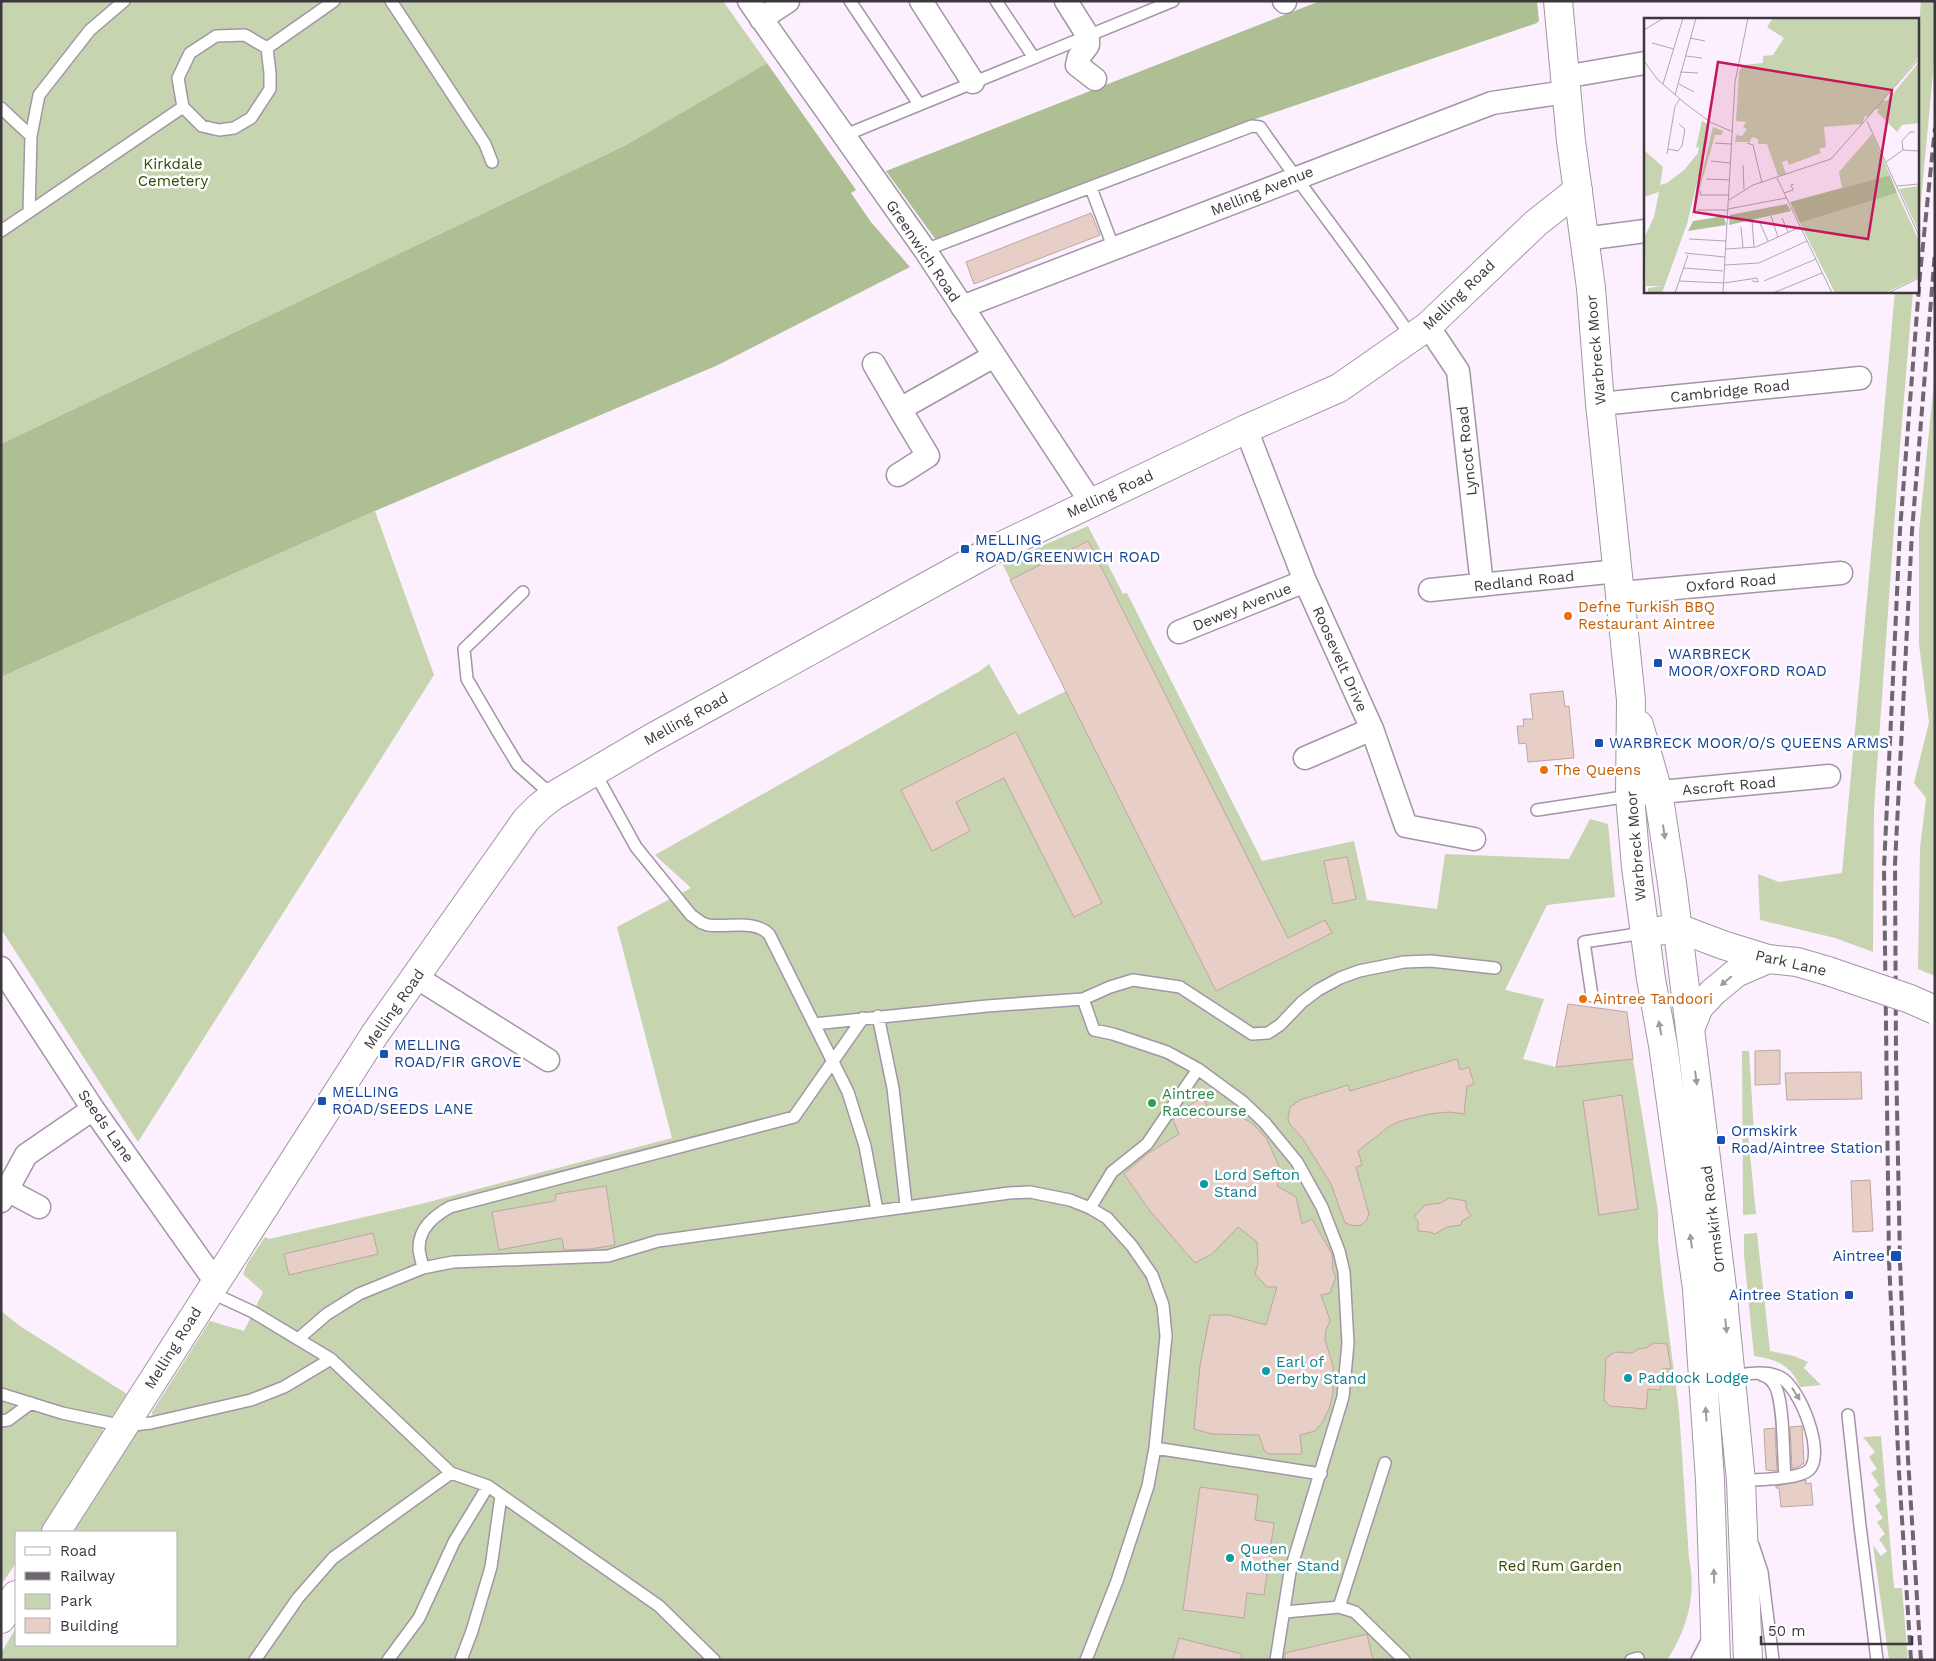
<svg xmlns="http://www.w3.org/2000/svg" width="1936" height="1661" viewBox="0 0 1936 1661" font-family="'Work Sans',sans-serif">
	<rect width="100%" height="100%" fill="#fcf0fe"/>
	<path fill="#c6d4b0" d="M1 1H723L767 63 626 145 1 444Z
		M1921 1H1935V51L1917 244V47Z
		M1895 291H1913L1899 458 1874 809 1873 952 1835 938 1760 920 1758 874 1779 882 1842 873Z
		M1935 372V976L1918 969 1920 848 1926 798 1914 783 1929 722 1919 644V531Z
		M375 511 434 675 138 1142 1 929V677Z
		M1088 526 1123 594 1127 593 1262 861 1354 841 1367 900 1437 909 1445 854 1569 859 1590 819 1608 824 1615 897 1547 905 1505 990 1544 999 1523 1059 1556 1067 1633 1059 1658 1212V1240L1663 1288 1679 1410 1689 1559C1697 1594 1687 1630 1667 1660H1V1653L16 1628V1645H176V1532H79L80 1530 16 1532V1563L1 1585V1311L20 1326 127 1394 102 1431 150 1424 153 1420 152 1412 210 1321 244 1331 263 1292 243 1274 248 1262 265 1237 269 1239 421 1204 672 1138 617 927 691 888 655 855 980 671 989 664 1018 715 1066 691 1002 563Z
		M1742 1051H1749L1754 1133 1748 1135 1756 1214 1743 1215Z
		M1757 1233 1770 1351 1794 1356 1808 1362 1804 1368 1821 1385 1800 1387C1791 1365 1776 1359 1754 1356L1744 1255V1234Z
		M1881 1436 1894 1588H1902L1908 1660H1889L1873 1545 1881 1556 1887 1551 1879 1539 1885 1534 1877 1522 1883 1518 1875 1506 1881 1501 1873 1490 1879 1485 1871 1473 1877 1469 1869 1457 1875 1452 1863 1437Z"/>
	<path fill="#afbf94" d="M1320 1H1537L1539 21 1537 23 1261 117 936 240 886 171Z
		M767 63 856 190 851 193 871 222 910 267 718 365 375 511 1 677V444L626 145Z"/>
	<path fill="#e7cec7" stroke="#bda69f" d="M1091 213 1100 235 974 284 966 262Z
		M1088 541 1288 938 1325 920 1332 933 1216 991 1010 580Z
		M1563 691 1565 707 1569 706 1574 758 1528 762 1526 743 1519 744 1517 726H1524L1523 719H1533L1530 694Z
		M1016 732 1102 903 1074 917 1004 778 956 802 970 831 932 851 901 790Z
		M1347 857 1356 899 1333 904 1324 861Z
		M1568 1004 1627 1012 1633 1059 1556 1067Z
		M1780 1050V1084L1755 1085V1051Z
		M1457 1059 1460 1070 1469 1067 1474 1084 1467 1086 1464 1114 1449 1112 1429 1114 1404 1120 1391 1125 1358 1151 1362 1165 1356 1167 1369 1214 1366 1221 1361 1225 1354 1226 1345 1223 1331 1184 1321 1168 1303 1139 1289 1123 1288 1118 1290 1107 1300 1100 1348 1085 1350 1091Z
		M1861 1072 1862 1099 1787 1100 1785 1073Z
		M1622 1095 1638 1209 1599 1215 1583 1101Z
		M1203 1097 1211 1115 1226 1109 1252 1123 1267 1139 1279 1167 1281 1178 1277 1186 1296 1197 1302 1224 1312 1219 1332 1254 1333 1271 1336 1277 1330 1293 1321 1295 1329 1317 1330 1322 1326 1329 1325 1340 1333 1366V1393L1329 1409 1322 1423 1315 1431 1300 1435 1302 1454H1268L1264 1450 1259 1435 1212 1434 1194 1429 1200 1365 1210 1315H1229L1266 1325 1277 1287H1267L1255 1274 1258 1263 1257 1242 1238 1227 1212 1254 1195 1263 1150 1211 1124 1174 1147 1154 1179 1134 1173 1120 1178 1112Z
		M1870 1180 1873 1231 1853 1232 1851 1181Z
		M606 1186 615 1245 590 1249 564 1250 562 1238 499 1250 492 1212 555 1201 556 1194Z
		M1449 1198 1466 1201V1208L1471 1216 1462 1221 1461 1225 1447 1227 1435 1234 1430 1232 1418 1231V1221L1414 1217 1425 1205 1441 1203Z
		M373 1233 378 1254 289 1275 284 1254Z
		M1654 1343 1667 1344 1671 1369 1663 1368 1660 1390 1648 1389 1646 1409 1610 1406 1604 1400 1606 1358 1615 1352 1632 1353 1638 1349 1646 1348Z
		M1802 1426 1804 1463 1800 1466 1792 1469 1790 1427Z
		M1775 1428 1777 1471H1775L1766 1470 1764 1429Z
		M1806 1480V1484L1811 1483 1813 1505 1781 1507 1779 1488H1776V1486Z
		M1200 1487 1258 1495 1255 1520 1274 1523 1264 1595 1247 1593 1244 1618 1183 1610Z
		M1367 1634 1373 1660H1285V1653Z
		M1179 1638 1242 1654 1241 1660H1173Z"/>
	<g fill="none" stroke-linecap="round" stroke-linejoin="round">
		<g stroke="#a395a6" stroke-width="14">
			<path id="lane" d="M124 1 90 30 39 95 31 136 29 212 183 107 178 78 190 53 216 36 245 35 267 48 334 1
				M391 1 485 144 492 162
				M850 1 919 104
				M996 1 1034 58
				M183 107 202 126 219 130 234 128 251 118 270 89V73L267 48
				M1 108 31 136
				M843 136 1173 1
				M1091 188 1114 249
				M1 231 29 212
				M925 250 1252 126 1260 127C1310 199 1364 266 1412 338
				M523 592 464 649 467 679 498 732 518 765 553 796
				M594 771 636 847 691 915 702 923 708 925C728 928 753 919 769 934L848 1092 865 1146 877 1210
				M1537 810 1630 796
				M1592 996 1584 942 1644 933
				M1083 999 1110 987 1133 980 1180 987 1252 1034 1268 1033 1280 1025 1302 1002 1318 990 1340 978 1359 971 1404 962 1431 961 1495 968
				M878 1016 893 1088 906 1205
				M814 1024 987 1006 1083 999 1094 1030 1113 1034 1167 1052 1198 1069 1243 1102 1265 1123 1297 1162 1322 1207 1339 1251 1344 1272 1348 1343 1343 1397 1290 1572 1276 1660
				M1090 1208 1112 1172 1147 1144 1198 1069
				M423 1268C422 1262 419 1254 419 1248 419 1228 434 1216 450 1207L794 1117 863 1018
				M210 1292 253 1312 331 1359 451 1473 488 1486 659 1606 714 1660
				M298 1339 327 1314 359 1294 423 1268 453 1262 608 1256 658 1241 1009 1193 1030 1192 1070 1200 1090 1208 1107 1218 1132 1246 1152 1275 1163 1305 1166 1336 1155 1448 1148 1486 1117 1581 1086 1660
				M1762 1375C1769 1377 1773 1381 1776 1388 1784 1406 1783 1455 1785 1477
				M1731 1376C1747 1374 1765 1370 1780 1377 1800 1387 1826 1454 1809 1470 1798 1480 1757 1479 1741 1481
				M1 1394 62 1413 124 1426 151 1423 251 1400 284 1387 331 1359
				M1848 1415 1860 1526 1877 1660
				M1 1421 8 1420 31 1403
				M1155 1448 1321 1474
				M1753 1545 1762 1572 1773 1660
				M1339 1607 1355 1612 1404 1660
				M1285 1612 1339 1607 1385 1463
				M255 1660 298 1598 333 1558 451 1473
				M388 1660 419 1618 454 1542 488 1486
				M461 1660 472 1631 491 1567 501 1496
				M1631 1660 1638 1658
				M1697 1660 1709 1637"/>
		</g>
		<g stroke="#a395a6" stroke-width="25">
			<path id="street" d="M749 1 925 250 1092 504
				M921 1 973 82
				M1066 1 1088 36V45L1079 57 1077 65 1095 79
				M1284 1 1285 2
				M761 19 788 1
				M1564 77 1645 63
				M1584 239 1645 231
				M962 307 1492 103 1566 92
				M1428 326 1458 371 1482 585
				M874 364 900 409
				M1600 404 1860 378
				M1246 429 1305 581 1372 729 1406 826 1474 839
				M898 475 928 456 900 409 994 356
				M1430 590 1618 571
				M1621 593 1841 573
				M1179 632 1305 581
				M1305 758 1372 729
				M1640 794 1829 776
				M1 968 93 1109 215 1281
				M416 977 548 1060
				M7 1190 39 1207
				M1 1201 26 1155 93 1109"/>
		</g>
		<g stroke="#a395a6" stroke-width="30">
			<path id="secondary" d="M1644 933 1678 928 1723 945 1768 959 1797 962 1828 971
				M1690 1029 1699 1007 1713 992 1736 973 1768 959
				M56 1532 375 1034 526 820 539 807 553 796 650 739 989 552 1246 429 1339 388 1428 326 1536 223 1578 190
				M1 1619 16 1595"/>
		</g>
		<g stroke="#a395a6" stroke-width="30">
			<path id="highway" d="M1558 1 1571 141 1591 288 1600 404 1631 700 1630 796 1636 867 1651 979 1663 1045 1697 1289 1710 1480 1716 1660
				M1639 725 1658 792 1672 883 1722 1288 1741 1481 1748 1660"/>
		</g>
		<use href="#lane" stroke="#fff" stroke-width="11"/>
		<use href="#street" stroke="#fff" stroke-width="22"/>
		<use href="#secondary" stroke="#fff" stroke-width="28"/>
		<use href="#highway" stroke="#fff" stroke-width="28"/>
		<path stroke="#6e676f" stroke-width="4" stroke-dasharray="10 5" stroke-linecap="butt" d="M1911 1660 1899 1472 1889 1261 1884 868 1900 530 1920 274 1935 128
			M1921 1660 1908 1459 1900 1261 1896 1057 1895 864 1912 531 1935 252"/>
		<g stroke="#a395a6" stroke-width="30" stroke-linecap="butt">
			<path id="secondary-bridge" d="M1828 971 1910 999 1935 1010"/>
		</g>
		<use href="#secondary-bridge" stroke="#fff" stroke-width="28"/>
	</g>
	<defs><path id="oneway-solid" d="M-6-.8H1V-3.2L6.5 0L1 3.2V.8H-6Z" transform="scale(1.25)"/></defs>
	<g fill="#9e9b9e">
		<use href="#oneway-solid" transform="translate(1664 832) rotate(82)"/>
		<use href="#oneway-solid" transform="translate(1726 981) rotate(140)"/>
		<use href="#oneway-solid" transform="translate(1660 1028) rotate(-101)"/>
		<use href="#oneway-solid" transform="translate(1696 1078) rotate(83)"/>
		<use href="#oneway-solid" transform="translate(1691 1241) rotate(-98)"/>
		<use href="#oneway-solid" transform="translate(1726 1326) rotate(84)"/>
		<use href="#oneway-solid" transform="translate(1796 1394) rotate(57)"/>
		<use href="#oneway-solid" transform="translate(1706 1414) rotate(-94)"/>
		<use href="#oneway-solid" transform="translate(1714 1576) rotate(-92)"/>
	</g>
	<g fill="#1a4fb4" stroke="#fff" stroke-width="2">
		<rect x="960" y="544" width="10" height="10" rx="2.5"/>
		<rect x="1653" y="658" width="10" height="10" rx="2.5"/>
		<rect x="1594" y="738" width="10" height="10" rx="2.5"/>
		<rect x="379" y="1049" width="10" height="10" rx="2.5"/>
		<rect x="317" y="1096" width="10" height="10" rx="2.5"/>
		<rect x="1716" y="1135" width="10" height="10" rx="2.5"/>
		<rect x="1890" y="1250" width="12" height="12" rx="2.5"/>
		<rect x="1844" y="1290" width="10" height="10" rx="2.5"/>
	</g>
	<g fill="#e8710a" stroke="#fff" stroke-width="2">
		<circle cx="1568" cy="616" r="5"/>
		<circle cx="1544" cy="770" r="5"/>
		<circle cx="1583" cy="999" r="5"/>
	</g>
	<circle fill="#2e9e5b" stroke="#fff" stroke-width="2" cx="1152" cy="1103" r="5"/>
	<g fill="#0f9aa8" stroke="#fff" stroke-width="2">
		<circle cx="1204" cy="1184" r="5"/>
		<circle cx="1266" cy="1371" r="5"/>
		<circle cx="1628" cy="1378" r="5"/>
		<circle cx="1230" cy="1558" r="5"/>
	</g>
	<g text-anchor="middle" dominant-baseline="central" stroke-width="5" stroke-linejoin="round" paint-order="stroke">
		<g font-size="15" fill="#364903" stroke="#fff">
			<text x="173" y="164">Kirkdale<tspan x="173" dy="17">Cemetery</tspan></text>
			<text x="1560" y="1566">Red Rum Garden</text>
		</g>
		<g font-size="15" fill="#3d373e" stroke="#fff">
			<text transform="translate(1262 191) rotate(-22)">Melling Avenue</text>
			<text transform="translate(923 251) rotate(56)">Greenwich Road</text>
			<text transform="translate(1459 295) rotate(-44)">Melling Road</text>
			<text transform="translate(1596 350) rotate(-95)">Warbreck Moor</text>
			<text transform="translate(1730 391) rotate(-6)">Cambridge Road</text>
			<text transform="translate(1467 451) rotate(-96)">Lyncot Road</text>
			<text transform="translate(1110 494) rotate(-25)">Melling Road</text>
			<text transform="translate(1524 581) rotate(-6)">Redland Road</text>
			<text transform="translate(1731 583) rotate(-5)">Oxford Road</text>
			<text transform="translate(1242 607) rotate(-22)">Dewey Avenue</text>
			<text transform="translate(1340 659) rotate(66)">Roosevelt Drive</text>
			<text transform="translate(686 719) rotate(-29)">Melling Road</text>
			<text transform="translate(1729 786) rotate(-5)">Ascroft Road</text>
			<text transform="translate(1636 846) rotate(-95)">Warbreck Moor</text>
			<text transform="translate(1791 963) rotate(13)">Park Lane</text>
			<text transform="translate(394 1009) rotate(-55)">Melling Road</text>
			<text transform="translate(106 1126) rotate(55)">Seeds Lane</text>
			<text transform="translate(1713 1219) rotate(-97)">Ormskirk Road</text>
			<text transform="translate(173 1348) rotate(-58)">Melling Road</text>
		</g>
		<g font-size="15" fill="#164399" stroke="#fff" text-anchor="start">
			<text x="975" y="540">MELLING<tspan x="975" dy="17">ROAD/GREENWICH ROAD</tspan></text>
			<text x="1668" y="654">WARBRECK<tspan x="1668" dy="17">MOOR/OXFORD ROAD</tspan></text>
			<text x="1609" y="743">WARBRECK MOOR/O/S QUEENS ARMS</text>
			<text x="394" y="1045">MELLING<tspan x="394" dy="17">ROAD/FIR GROVE</tspan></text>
			<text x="332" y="1092">MELLING<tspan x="332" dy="17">ROAD/SEEDS LANE</tspan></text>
			<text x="1731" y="1131">Ormskirk<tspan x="1731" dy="17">Road/Aintree Station</tspan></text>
			<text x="1885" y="1256" text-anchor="end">Aintree</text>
			<text x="1839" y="1295" text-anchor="end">Aintree Station</text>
		</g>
		<g font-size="15" fill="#c56008" stroke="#fff" text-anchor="start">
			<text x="1578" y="607">Defne Turkish BBQ<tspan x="1578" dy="17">Restaurant Aintree</tspan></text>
			<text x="1554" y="770">The Queens</text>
			<text x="1593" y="999">Aintree Tandoori</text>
		</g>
		<g font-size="15" fill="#27864d" stroke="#fff" text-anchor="start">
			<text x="1162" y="1094">Aintree<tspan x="1162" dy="17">Racecourse</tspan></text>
		</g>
		<g font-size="15" fill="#0d838f" stroke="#fff" text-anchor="start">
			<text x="1214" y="1175">Lord Sefton<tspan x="1214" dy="17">Stand</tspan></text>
			<text x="1276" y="1362">Earl of<tspan x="1276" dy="17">Derby Stand</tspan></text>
			<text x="1638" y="1378">Paddock Lodge</text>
			<text x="1240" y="1549">Queen<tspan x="1240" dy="17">Mother Stand</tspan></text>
		</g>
	</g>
	<g transform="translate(1644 18)">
		<rect width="275" height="275" fill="#fcf0fe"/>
		<path d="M129 0H275V39L239 82 243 83 275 44V105L258 107 253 114 233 94 235 91H231L224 99 221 98 218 106 180 109 182 129 175 131 177 135 145 147 143 142 138 144 142 156 134 158 123 126H114V121L108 119 106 124H91L92 117 98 118 103 111 99 109 102 104 92 103 95 53 99 47 119 45V38L129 37 140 20 123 9ZM58 103 65 107 63 123 43 206 18 275H4V270L17 268H2L1 218 10 199 15 174 0 179V132L19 149 16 167 23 165 40 152 54 135 55 130 52 129ZM69 109 79 113 78 117H71L46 206ZM228 116 246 157 198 170 195 154ZM275 168V214L255 171ZM253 175 275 223V259L241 275H191L156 205Z" fill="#c6d4b0"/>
		<path d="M246 157 253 175 156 205 146 184ZM143 186 147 193 85 207 86 197ZM80 198 82 207 44 213 49 203Z" fill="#afbf94"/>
		<path fill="none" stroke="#b0a6b1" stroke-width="1" d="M0 12 20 0M46 20 61 23M8 25 30 31M42 38 58 40M0 43 14 62 42 86 66 104 89 114M36 54 54 55M19 66 39 0M35 66 50 74M31 77 52 0M223 103 275 218M71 125 87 126M103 125 109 127 118 165M24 131 34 133 38 128 41 111 35 106M259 132 258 123 266 114H271M23 136 31 88 36 81M67 143 86 145M242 144 259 132 275 133M99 147 100 171M133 160 188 275M62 161 86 162M253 168 275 166M57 173 56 177H85M140 175 149 172 147 167 150 166M85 182 109 167 187 141 275 41M84 191 142 180M53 192H83M127 198 134 219M138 200 144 214M108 203 110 229M116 205 124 223M97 209 99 230M45 221 82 223M82 231 112 229 156 209M41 235 81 239M81 247 115 245 163 223M40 250 79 253M35 263 80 265 113 260 114 264 108 263M120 263 172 241M31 275 44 237M79 275 91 64 104 0M129 275 178 255M244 275 275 260"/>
		<path fill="#c2185b" fill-opacity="0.15" stroke="#c2185b" stroke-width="2.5" d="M74 44 248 72 224 221 50 194Z"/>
		<rect width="275" height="275" fill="none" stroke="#3d373e" stroke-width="2.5"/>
	</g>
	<rect width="1936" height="1661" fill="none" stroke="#3d373e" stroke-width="5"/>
	<rect x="15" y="1531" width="162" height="115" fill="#ffffff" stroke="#b1afb2"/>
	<rect x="25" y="1547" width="25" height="8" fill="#ffffff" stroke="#b1afb2"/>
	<text x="60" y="1556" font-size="15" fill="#3d373e">Road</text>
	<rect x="25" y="1572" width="25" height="8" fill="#6e676f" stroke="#b1afb2"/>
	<text x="60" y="1581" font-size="15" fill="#3d373e">Railway</text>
	<rect x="25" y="1594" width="25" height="15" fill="#c6d4b0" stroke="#b1afb2"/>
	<text x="60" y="1606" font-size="15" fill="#3d373e">Park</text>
	<rect x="25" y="1618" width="25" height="15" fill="#e7cec7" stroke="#b1afb2"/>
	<text x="60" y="1631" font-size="15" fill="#3d373e">Building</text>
	<path d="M1761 1636v8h151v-8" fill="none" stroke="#3d373e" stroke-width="2.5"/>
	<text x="1768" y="1636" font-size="15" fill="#3d373e" stroke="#ffffff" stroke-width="4" paint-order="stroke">50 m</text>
</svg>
